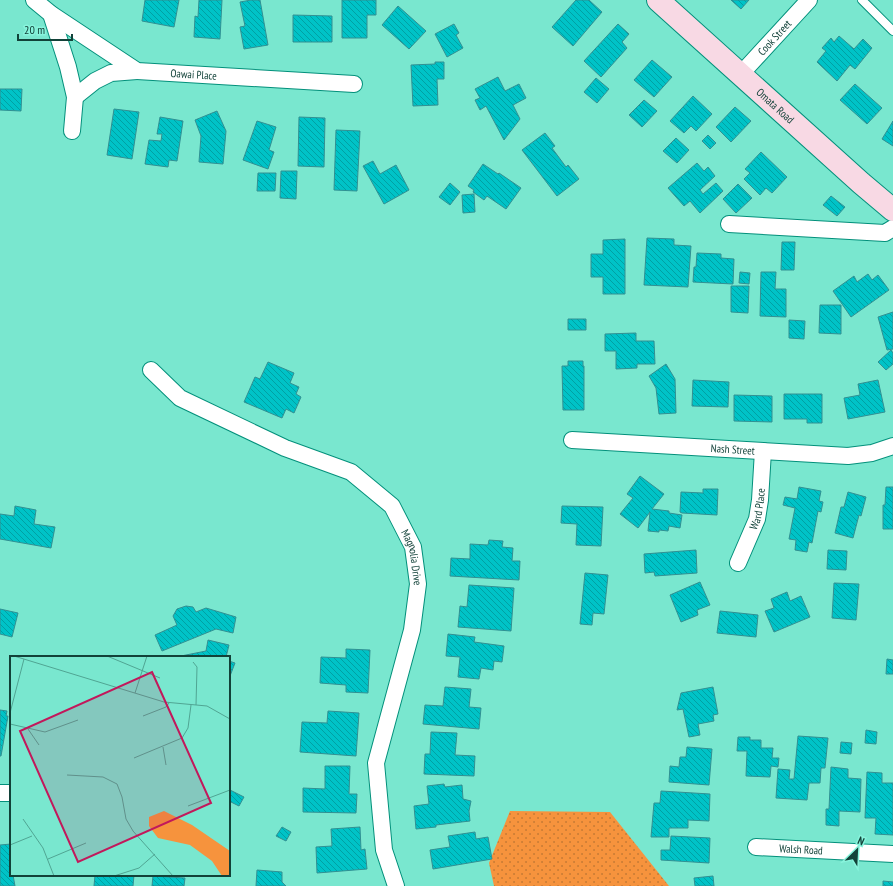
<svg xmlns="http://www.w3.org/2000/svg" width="893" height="886" viewBox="0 0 893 886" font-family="'PT Sans Narrow',sans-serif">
	<defs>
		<pattern id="grass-dots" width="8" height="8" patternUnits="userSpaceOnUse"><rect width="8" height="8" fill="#f6933d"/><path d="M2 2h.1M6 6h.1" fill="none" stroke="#c67a34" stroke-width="1.8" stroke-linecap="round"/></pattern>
		<pattern id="building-back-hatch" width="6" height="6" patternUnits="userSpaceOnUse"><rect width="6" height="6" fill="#00c3c7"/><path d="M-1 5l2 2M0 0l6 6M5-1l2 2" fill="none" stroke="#01a0a3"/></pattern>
	</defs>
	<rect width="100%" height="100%" fill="#79e7cf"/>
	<path fill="url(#grass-dots)" d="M510 811 610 812 669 886H494L489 863Z"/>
	<path fill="url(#building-back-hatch)" stroke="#329092" d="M145 0H179L174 27 142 21Z
		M199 0H222L220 39 194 37 195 16 198 17Z
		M251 0H260L268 45 244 49 240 27 245 26 240 2Z
		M342 0H376V15H367V38H342Z
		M576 0H589L602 12 573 46 552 27Z
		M731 0H749L741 9Z
		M398 6 426 31 409 49 382 25Z
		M293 15 332 16V42H293Z
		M454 24 459 33 456 35 463 48 447 57 435 34Z
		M618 24 629 34 622 42 627 48 601 77 584 61Z
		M839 36 854 49 863 39 872 48 855 69 850 65 837 81 817 62 826 51 822 48 831 38 834 42Z
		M652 60 672 77 654 97 634 80Z
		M435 62H444V79H437L438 105 413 106 411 65 435 64Z
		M498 77 505 91 519 84 526 98 513 105 520 119 504 140 486 106 480 110 475 100 480 98 475 89Z
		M596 78 609 89 597 103 584 92Z
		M855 84 882 108 867 124 840 100Z
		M0 89H22L21 111 0 110Z
		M693 96 712 114 696 131 691 126 684 133 670 121Z
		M644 100 657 111 642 127 629 115Z
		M735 107 751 121 731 142 716 127Z
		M114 109 139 112 132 159 107 155Z
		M217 111 226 131 223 164 199 162 201 136 195 120Z
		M160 117 183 121 177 161 169 160 168 167 145 164 149 140 161 141 162 134H157Z
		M299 117 325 118 324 167 298 166Z
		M257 121 276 127 269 150 274 152 268 169 243 160Z
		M893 121V146L882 139Z
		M336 130 360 131 357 191 334 190Z
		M545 133 555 146 552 148 566 167 568 165 579 179 557 196 522 150Z
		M708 135 716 143 710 149 702 141Z
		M676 138 689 150 677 163 663 151Z
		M761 152 787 177 772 193 766 188 760 195 744 179 750 173 745 169Z
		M373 161 380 174 396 165 409 190 384 204 363 166Z
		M697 163 704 171 708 167 715 176 700 190 703 194 716 183 723 191 700 213 690 201 684 206 668 188Z
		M483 164 498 174 499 173 521 188 506 209 487 196 484 200 473 192 474 190 468 186Z
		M281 171H297L296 199 280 198Z
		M258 173H276L275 191H257Z
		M450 183 460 192 450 205 439 197Z
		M738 184 752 198 736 213 723 199Z
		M474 194 475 212 463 213 462 195Z
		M831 196 845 207 837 216 823 205Z
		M647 238 674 239V245L691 246 688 287 644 285Z
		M625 239V294H603V277H591V254H603V240Z
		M782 242H795L794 270H781Z
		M697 253 721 254V258L734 259 733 284 693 282 694 267H696Z
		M740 272 750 273 749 284 739 283Z
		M761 272H776L775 289H786V317L760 316Z
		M868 274 872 280 878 275 889 290 851 317 833 291 854 276 857 282Z
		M731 286H749L748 313 731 312Z
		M820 305H841V334L819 333Z
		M893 312V349L887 350 878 317Z
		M568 319H586V330H568Z
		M789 320 805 321 804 339 789 338Z
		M636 333V341H654L655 364H637V368L616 369V351H605V334Z
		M891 350 893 353V364L886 370 878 362Z
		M568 361H583V366H584V410H563L562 366H568Z
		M268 362 294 373 290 383 299 387 296 394 301 397 294 413 286 409 282 418 244 402 255 377 260 379Z
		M666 364 675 379 676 413 659 414 656 388 649 376Z
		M693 380 729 382 728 407 692 406Z
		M878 380 885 412 848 419 844 398 860 395 858 384Z
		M784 394H822V423H807V419H784Z
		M734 395 772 396V422L734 421Z
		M640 476 664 494 652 509 669 511V513L682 515 680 528 669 526 668 531 659 530V532L648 531 650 512 638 528 620 514 633 498 627 494Z
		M799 487 821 491 819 501 823 502 821 512 818 511 812 543 809 542 807 552 795 550 796 540 789 539 795 508 783 505 785 497 797 499Z
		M886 487H893V529H883V505H885Z
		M703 489H718L717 515 682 513 680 512 681 492 703 493Z
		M848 492 866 497 861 516 859 515 853 538 835 533 841 507H844Z
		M15 506 36 510 34 524 55 527 51 548 0 539V514L14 516Z
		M562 506 603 507 601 546 576 545 577 524 561 523Z
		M489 540 503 541 502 547 513 548 512 561H520L519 580 450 576 451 558 470 559V544L488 545Z
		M696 550 697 573 655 576 654 572 645 573 644 554Z
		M828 550 847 551 846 570 827 569Z
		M585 573 608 575 604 614 593 613 592 625 580 624Z
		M700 582 710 605 697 610 698 615 681 622 670 595Z
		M834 583 859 584 856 620 832 618Z
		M469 585 514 588 511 631 458 627 460 606 467 607Z
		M787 592 790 601 801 596 810 617 774 632 765 611 774 608 771 599Z
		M186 606 193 607 196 612 206 608 236 617 233 633 216 629 162 651 155 635 177 625 173 616 177 609Z
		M0 609 18 613 12 637 0 634Z
		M720 611 758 615 756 637 717 633Z
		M448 634 475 637 474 642 504 646 502 662 494 661 493 670 481 668 479 679 458 677 460 657 446 656Z
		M208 640 229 645 226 657H176L206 651Z
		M346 649 370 650 368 693 346 692V685L320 683 321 657 346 658Z
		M887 659 893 660V674H886Z
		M229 661 235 663 230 676H229Z
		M445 687 471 689 469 707 481 708 479 729 423 724 425 705 443 706Z
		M713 687 718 714 713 715 714 721 698 724 700 735 689 737 683 709 677 710 681 693Z
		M0 710 7 711 6 716H8L1 756H0Z
		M328 711 359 713 356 756 300 752 302 722 327 723Z
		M866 730 877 732 876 744 865 743Z
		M431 732 457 733 455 755 475 756 474 776 424 774 425 754H430Z
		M798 736 828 738 825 768H821L820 783H809L807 800 776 798 778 769 790 770 789 779H794Z
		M738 737H750V740H761V748H773L772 758H779L778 767 771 766 770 777 746 776 747 751H737Z
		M841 742 852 743 851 754 840 753Z
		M687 747 712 749 709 785 669 782 670 766 679 767 680 757H686Z
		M325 766H350L349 794H357L356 813 303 812V788L325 789Z
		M831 767 848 769V778L861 779 860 812 839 811V826L826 825V809H829Z
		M867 772 882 773V783H893V835L875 834 876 818H865Z
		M444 784 445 787 462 785 463 799 471 801 469 811 470 821 436 825V827L416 829 414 806 429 804 427 786Z
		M230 790 244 797 239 806 229 801Z
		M661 791 710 794 709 821 688 820V828H669V837H651L654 803H660Z
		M282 827 291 832 286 841 276 836Z
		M360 827 361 850 365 849 367 869 317 873 316 847 332 846 331 829Z
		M475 832 476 839 488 837 492 859 433 869 430 850 450 847 448 836Z
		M671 836 710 838 709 863 661 860V850H670Z
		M11 844V875H13L15 886H0V845Z
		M257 870 282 872V882L286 886H256Z
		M95 875H134L133 886H94Z
		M153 876 185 878 184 886H152Z
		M713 876 714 886H695L694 878Z
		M883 881 893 882V886H883Z"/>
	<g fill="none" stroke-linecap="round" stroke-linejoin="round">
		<g stroke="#03907b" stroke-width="10">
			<path id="service" d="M862 0 893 31"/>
		</g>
		<g stroke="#03907b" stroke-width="18">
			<g id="minor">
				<path id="s1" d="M34 0 51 14 137 71 354 84"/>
				<path d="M51 14 68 67 75 97 72 131"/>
				<path id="s2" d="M740 75 809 0"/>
				<path d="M75 97 95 81 111 73 137 71"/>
				<path d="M729 224 885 233 893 228"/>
				<path id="s3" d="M151 370 180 398 285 448 351 472 392 506 413 547 418 584 412 630 376 763 384 850 396 886"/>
				<path id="s4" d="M572 440 848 456 872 453 893 446"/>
				<path id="s5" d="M738 563 757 519 760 500 763 451"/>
				<path d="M0 793H11"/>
				<path id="s6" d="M756 847 893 854"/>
			</g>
		</g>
		<g stroke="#03907b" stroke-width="24">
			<g id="secondary">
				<path id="s7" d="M658 0 861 183 893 210"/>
			</g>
		</g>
		<use href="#service" stroke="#fff" stroke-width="8"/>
		<use href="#minor" stroke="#fff" stroke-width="16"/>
		<use href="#secondary" stroke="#f8d9e4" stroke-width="22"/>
	</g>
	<g text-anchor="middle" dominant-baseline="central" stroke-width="3" stroke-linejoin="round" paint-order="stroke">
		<g font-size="11" fill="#124239" stroke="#87f4dc">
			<text stroke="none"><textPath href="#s2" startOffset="51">Cook Street</textPath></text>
			<text stroke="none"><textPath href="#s1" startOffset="182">Oawai Place</textPath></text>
			<text stroke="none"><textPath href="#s7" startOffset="158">Omata Road</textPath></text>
			<text stroke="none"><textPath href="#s4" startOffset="161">Nash Street</textPath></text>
			<text stroke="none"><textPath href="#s5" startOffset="58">Ward Place</textPath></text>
			<text stroke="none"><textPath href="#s3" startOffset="336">Magnolia Drive</textPath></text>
			<text stroke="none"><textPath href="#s6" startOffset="45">Walsh Road</textPath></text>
		</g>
	</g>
	<g transform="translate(10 656)">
		<rect width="220" height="220" fill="#79e7cf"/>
		<path d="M154 155 182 169 220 195V220H212L202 205 180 189 148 182 139 170V161Z" fill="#f6933d"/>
		<path fill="none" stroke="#50a593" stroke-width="1" d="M4 0 154 46 197 50 220 63M97 0 150 22M183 6 187 11 186 49M125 37 137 0M0 57 14 3M133 60 156 51 159 47M0 68 35 76 68 64M18 73 29 89M153 91 156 109M124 102 172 82 178 72 181 49M57 119 93 121 107 128 112 141 116 163 123 175 163 220M178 150 220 134M13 163 33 192 44 220M0 189 22 180M38 203 76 187M104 220 129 212 145 198"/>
		<path fill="#c2185b" fill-opacity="0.15" stroke="#c2185b" stroke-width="2" d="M142 16 201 147 68 206 10 75Z"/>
		<rect width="220" height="220" fill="none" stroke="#124239" stroke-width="2"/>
	</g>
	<g transform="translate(857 850) rotate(24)" stroke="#87f4dc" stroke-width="3" paint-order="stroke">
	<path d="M0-3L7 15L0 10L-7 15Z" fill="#124239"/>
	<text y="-6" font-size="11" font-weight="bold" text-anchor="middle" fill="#124239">N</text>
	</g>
	<path d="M18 34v6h54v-6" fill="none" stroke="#124239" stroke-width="2"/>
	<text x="24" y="34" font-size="12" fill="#124239" stroke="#87f4dc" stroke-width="3" paint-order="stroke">20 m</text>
</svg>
